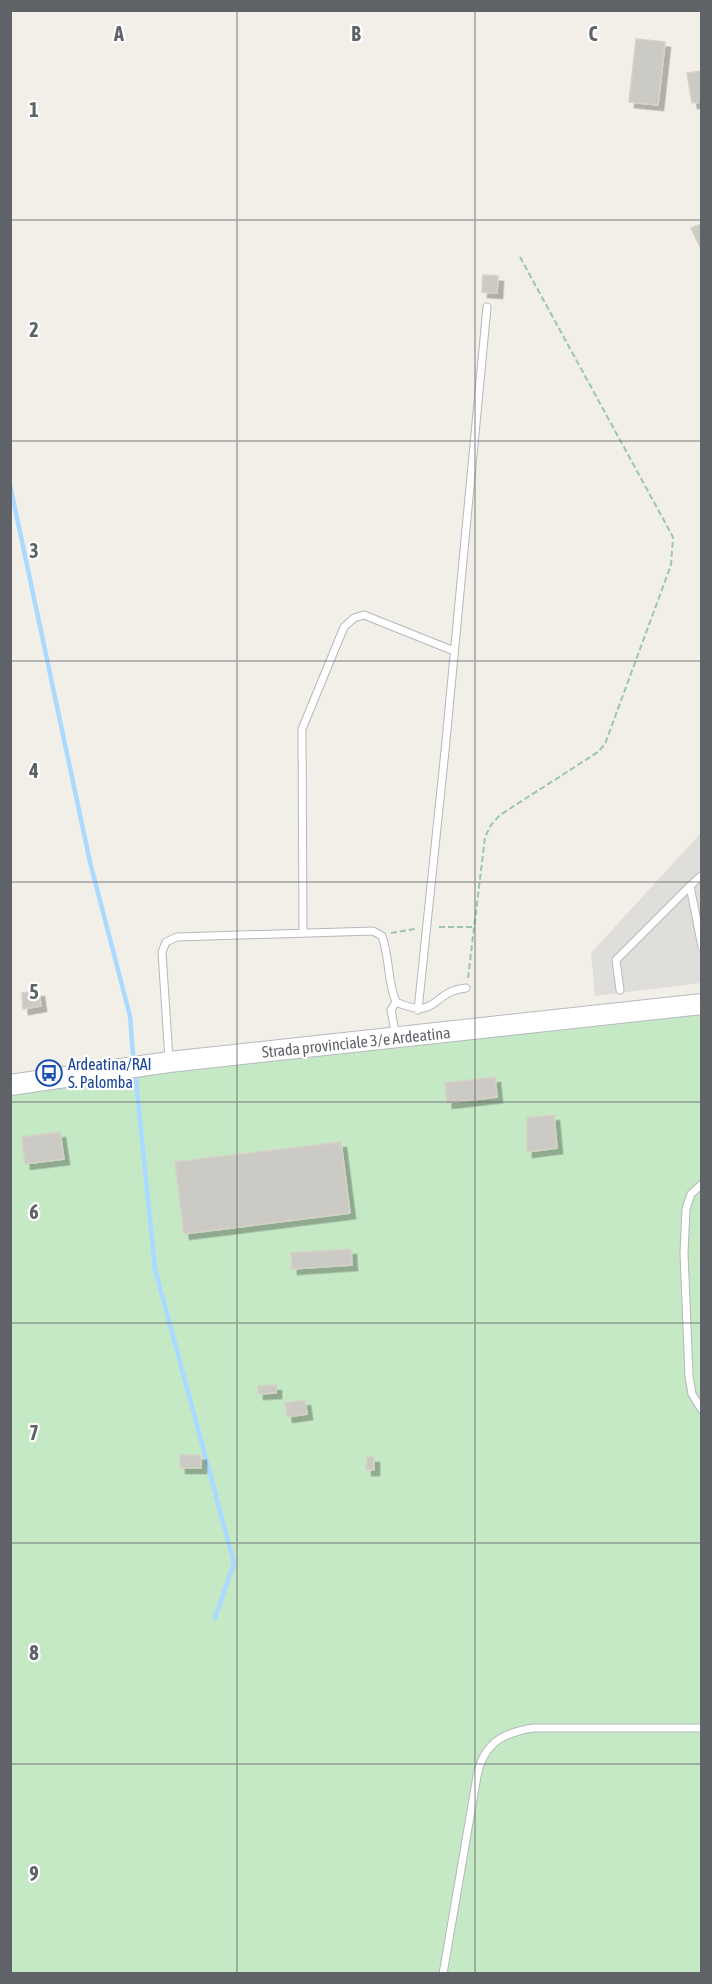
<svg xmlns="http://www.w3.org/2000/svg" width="712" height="1984" viewBox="0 0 712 1984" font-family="'Asap Condensed',sans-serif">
	<defs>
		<filter id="shadow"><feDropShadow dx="5.5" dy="5.5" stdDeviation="0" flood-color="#0004"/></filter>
	</defs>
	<rect width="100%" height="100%" fill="#f1efe8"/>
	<path fill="#e0deda" d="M701 833V983L595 996 591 953Z"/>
	<path fill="#c5e8c5" d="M701 1004V1973L11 1974V1087Z"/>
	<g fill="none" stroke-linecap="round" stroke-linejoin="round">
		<path stroke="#aadaff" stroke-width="4.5" d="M10 485 90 862 130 1016 133 1054
			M136 1080 155 1269 234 1563 215 1618"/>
	</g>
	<path fill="#cccac5" stroke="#d6d1c6" stroke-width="1.5" filter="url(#shadow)" d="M636 39 665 42 658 105 629 102Z
		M702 71V102L692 103 687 73Z
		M702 224V251L691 228Z
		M483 275 498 276 497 293 482 292Z
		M39 991 41 1006 23 1009 22 993Z
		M495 1077 497 1097 447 1103 445 1083Z
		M554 1115 557 1148 527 1152V1118Z
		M60 1132 64 1159 25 1164 22 1137Z
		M341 1142 350 1213 184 1234 175 1162Z
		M351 1249 352 1265 292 1269 291 1253Z
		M276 1385V1393L258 1394V1386Z
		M305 1400 307 1414 287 1417 285 1403Z
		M180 1455H201V1468H180Z
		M367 1457H374V1470H366Z"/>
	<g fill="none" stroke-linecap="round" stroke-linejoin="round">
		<g stroke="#b5b8bc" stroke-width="9">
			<path id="lane" d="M702 875 690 886 702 947
				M303 932 302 729 344 627 354 618 364 615 454 651
				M620 990 616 960 690 886
				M418 1010 445 751 487 307
				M396 1037 391 1010 396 1002
				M169 1059 162 952 166 942 177 937 373 931 382 936C390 958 387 981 396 1002 439 1021 431 991 466 988
				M702 1184 691 1194 686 1209 684 1253 689 1376 692 1394 702 1410
				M443 1974 477 1776C484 1743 502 1733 533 1728H702"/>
		</g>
		<g stroke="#b6babf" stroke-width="22">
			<path id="secondary" d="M10 1085 169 1062 702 1004"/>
		</g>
		<path stroke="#9cc7a9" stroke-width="2" stroke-dasharray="6 3" stroke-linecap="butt" d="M439 927H475
			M391 933 415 929
			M468 978 485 837 491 825 500 815 598 752 605 744 671 565 673 537 520 257"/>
		<use href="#lane" stroke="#fff" stroke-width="7"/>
		<use href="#secondary" stroke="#fff" stroke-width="20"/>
	</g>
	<path fill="none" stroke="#5f6368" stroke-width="1.5" stroke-opacity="0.55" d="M237 10V1974M475 10V1974M10 220H702M10 441H702M10 661H702M10 882H702M10 1102H702M10 1323H702M10 1543H702M10 1764H702"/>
	<defs>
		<g id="bus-ring" transform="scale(1.35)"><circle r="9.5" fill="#fff" stroke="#1a4fb4" stroke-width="1.5"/><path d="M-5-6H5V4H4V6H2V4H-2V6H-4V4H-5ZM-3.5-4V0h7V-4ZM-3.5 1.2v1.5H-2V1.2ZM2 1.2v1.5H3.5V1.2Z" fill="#1a4fb4"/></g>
	</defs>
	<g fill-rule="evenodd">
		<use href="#bus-ring" x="49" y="1073"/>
	</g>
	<g text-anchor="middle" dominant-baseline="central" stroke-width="4.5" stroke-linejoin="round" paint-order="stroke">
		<g font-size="16" fill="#5f6368" stroke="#fff">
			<text transform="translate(356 1042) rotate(-6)">Strada provinciale 3/e Ardeatina</text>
		</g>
		<g font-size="16" fill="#164399" stroke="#fff" text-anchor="start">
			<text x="68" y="1064">Ardeatina/RAI<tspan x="68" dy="18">S. Palomba</tspan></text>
		</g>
	</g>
	<g font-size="20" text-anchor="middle" font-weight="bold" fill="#5f6368" stroke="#fff" stroke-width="4.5" stroke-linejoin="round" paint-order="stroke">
		<text x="119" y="41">A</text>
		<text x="356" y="41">B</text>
		<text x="593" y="41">C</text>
		<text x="34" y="117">1</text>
		<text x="34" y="337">2</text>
		<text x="34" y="558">3</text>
		<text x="34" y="778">4</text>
		<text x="34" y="999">5</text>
		<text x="34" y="1219">6</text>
		<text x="34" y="1440">7</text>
		<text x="34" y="1660">8</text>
		<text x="34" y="1881">9</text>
	</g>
	<rect width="712" height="1984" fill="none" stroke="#5f6368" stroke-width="24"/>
</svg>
